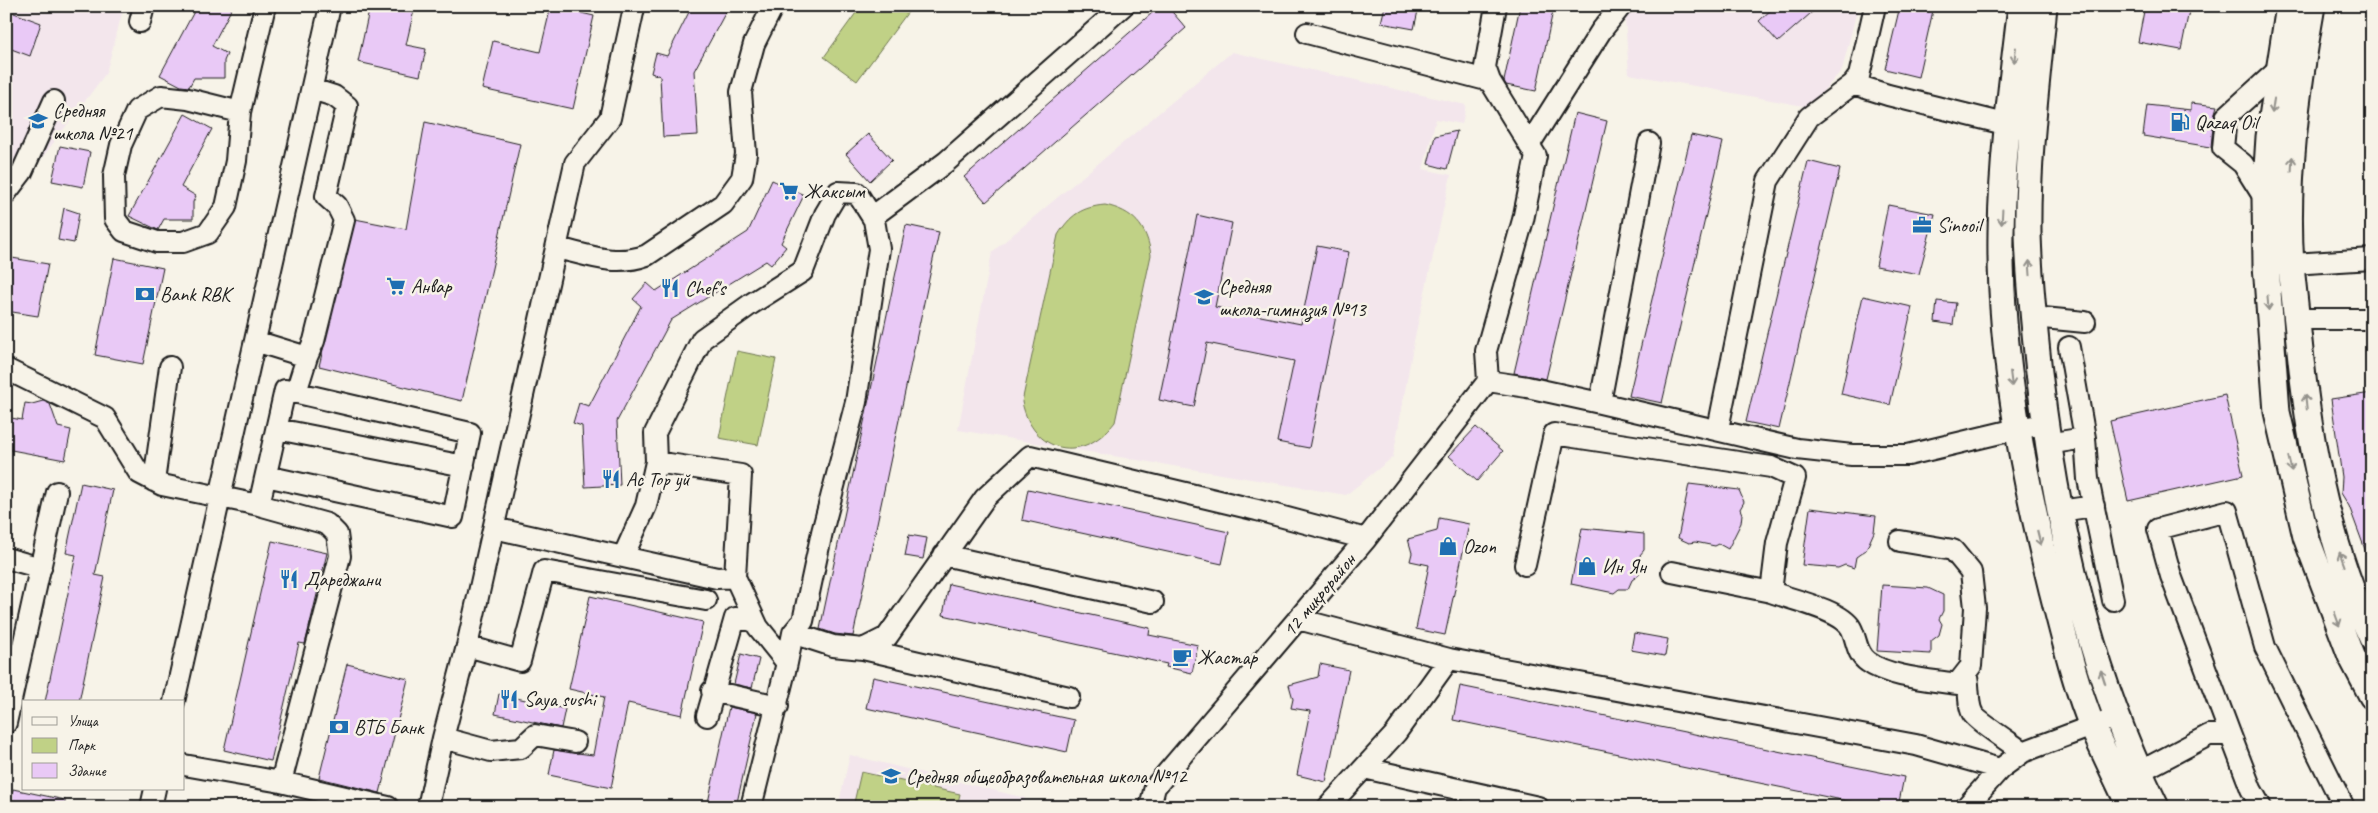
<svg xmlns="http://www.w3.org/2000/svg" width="2378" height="813" viewBox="0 0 2378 813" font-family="Caveat,sans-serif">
	<rect width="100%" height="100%" fill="#f7f3e8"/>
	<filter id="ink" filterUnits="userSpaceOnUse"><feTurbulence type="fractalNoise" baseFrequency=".02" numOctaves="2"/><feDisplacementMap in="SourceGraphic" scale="10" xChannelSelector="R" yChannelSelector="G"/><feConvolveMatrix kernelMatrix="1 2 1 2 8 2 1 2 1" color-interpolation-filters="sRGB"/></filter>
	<g filter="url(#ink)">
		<path fill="#f3e6ec" d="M6 6H124L106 73 33 170 6 212Z
			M1608 6H1858L1842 70 1809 107 1629 74 1625 18Z
			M1232 52 1466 105 1462 124 1436 119 1423 169 1451 175 1414 341 1393 457 1346 495 958 430 992 252Z
			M850 755 1025 798 1023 807H838Z"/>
		<path fill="#c0d186" stroke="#6e7651" d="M861 6H900L908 12 857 81 824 57Z
			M1105 205C1133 211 1147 226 1151 255L1115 422C1083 464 1033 454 1022 402L1058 235C1070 215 1082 207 1105 205Z
			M737 351 776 359 758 445 719 438Z
			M861 772 960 794 957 807H853Z"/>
		<path fill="#e9c9f6" stroke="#1c1c1c" d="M197 6H233L212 46 227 54 224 61V78H194L189 87 181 86 160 75Z
			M370 6H415L406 45 426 49 420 76 358 62Z
			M551 6 594 16 573 109 482 89 493 41 540 52Z
			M692 6H729L694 71 698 135 663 137 660 76 651 73 656 53 667 56Z
			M1160 6H1167L1186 28 986 202 964 177Z
			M1385 6H1419L1414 29 1381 23Z
			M1520 6H1554L1536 91 1506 85 1504 81Z
			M1775 6H1819L1778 42 1759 21Z
			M1900 6H1934L1918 77 1885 69Z
			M2145 6H2190L2181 50 2138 42Z
			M6 10 41 23 30 56 6 47Z
			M2191 103 2217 106 2214 116 2211 147 2143 136 2147 105 2191 110Z
			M1575 113 1607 121 1546 379 1514 373Z
			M185 114 212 129 181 187 196 196 193 202V219H164L158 230 129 216Z
			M425 122 520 144 462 401 319 366 355 219 406 229Z
			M1457 131 1447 169 1428 164 1435 136Z
			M868 134 892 160 870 181 846 154Z
			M1691 135 1723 142 1662 403 1629 396Z
			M60 146 90 152 83 187 52 181Z
			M1808 161 1840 169 1779 429 1746 422Z
			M772 180 804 195 781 243 786 247 771 265 766 261 671 320 617 421 620 485 585 487 582 426 573 423 579 403 589 406 641 306 633 299 647 283 656 291 748 232Z
			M1888 205 1935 214 1919 274 1876 266Z
			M64 208 79 213 74 243 58 240Z
			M1197 215 1232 223 1215 307 1301 324 1317 246 1349 252 1309 448 1277 442 1294 361 1207 343 1194 407 1159 400Z
			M906 225 939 232 853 636 835 634 820 629Z
			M12 258 48 264 38 316 6 311V289Z
			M114 258 163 268 143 364 95 355Z
			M1863 296 1912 307 1890 405 1841 394Z
			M1937 301 1956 303 1953 325 1935 322Z
			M2372 393V563H2370L2349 506 2341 493 2342 477 2331 399Z
			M2225 395 2243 475 2128 501 2110 421Z
			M43 401 50 404 58 427 71 430 65 460 6 449V417L22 420 25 403 32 404Z
			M1476 427 1503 451 1477 481 1449 456Z
			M81 483 113 490 95 575 105 577 79 702H45L76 555 66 553Z
			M1689 484 1739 490 1744 502 1740 509 1742 514 1741 523 1728 549 1719 544 1715 546 1695 542 1689 543 1678 538Z
			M1028 489 1229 532 1222 564 1022 520Z
			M1810 508 1876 516 1874 532 1866 550 1856 557 1854 568 1845 565 1838 568 1802 565Z
			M1439 518 1469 524 1445 635 1416 629 1429 565 1410 561 1412 553 1408 539 1437 531Z
			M1582 528 1644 534V550L1640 555 1639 575 1632 580 1628 589H1619L1614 593 1571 584Z
			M909 535 927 538 923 559 905 556Z
			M272 541 327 553 305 644 299 643 271 761 224 750Z
			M949 584 1150 628 1149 635 1198 645 1192 673 1166 667 1167 664 943 615Z
			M1882 585 1928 588 1943 595V611L1939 619 1942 624 1939 635 1931 641V654L1877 651Z
			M590 596 703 622 682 715 628 703 611 788 549 775 554 750 593 755 604 697 569 689Z
			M1634 633 1668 639 1665 656 1631 650Z
			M741 654 759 659 752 688 734 684Z
			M347 664 408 679 380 793 319 778Z
			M1320 664 1349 670 1326 782 1297 775 1310 711 1291 708 1293 699 1289 685 1318 677Z
			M873 677 1074 720 1067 752 866 708Z
			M1460 686 1904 777 1898 807H1876L1453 720Z
			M499 694 565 709 561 728 495 714Z
			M729 707 757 713 736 807H707Z
			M13 789 65 800V807H9Z"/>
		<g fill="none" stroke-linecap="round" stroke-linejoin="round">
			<g stroke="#1c1c1c" stroke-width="24">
				<path id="minor" d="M140 22 144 6
					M1307 33 1490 81
					M1853 84 1859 76 1875 6
					M240 112 188 99 161 96 137 110 121 145 114 176 115 219 124 231 157 242H183L208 233 226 207 236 161 240 112 265 6
					M1529 145 1601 31 1621 6
					M6 193 22 172 54 101
					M2269 199H2265L2243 164 2223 148 2226 117 2278 70 2287 69
					M872 217 946 162 1123 6
					M557 248C588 255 615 267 647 255L723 204 742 178 746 154 741 92 754 44 773 6
					M2277 265 2372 259
					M2033 317 2085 322
					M2297 319H2372
					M255 341 307 357 314 341 344 220 337 206 326 196 347 106 334 96 312 89
					M2069 347 2085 438 2088 479 2113 600
					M6 369 105 418 139 473 162 485 259 505 327 524 337 534 340 556 281 782
					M1488 381 1527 387 1600 403 1797 449 1852 455H1908L2017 429 2045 424
					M1488 381 1486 351 1523 220 1536 156 1490 81 1485 67 1496 6
					M296 392 307 357
					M1600 403 1649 143
					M277 429 464 466
					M1718 429 1768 181 1809 117 1853 84 1888 95 2021 128
					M2047 444 2085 438
					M656 462 741 475 735 577
					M154 481 170 367
					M259 505 285 390 470 433 453 517 266 476
					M2060 511 2094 506
					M494 528 717 578 735 577 758 627 787 663 751 807
					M944 555 1153 602
					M623 557 646 506 656 462 655 433 702 339 751 304 803 271 825 214 838 192 857 193 874 220 879 249 856 402 822 532 803 621 793 633 787 663
					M6 558 41 568
					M1525 565 1554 434 1771 467 1795 478 1777 543 1771 592 1672 572
					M1771 592C1790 599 1841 610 1851 628 1857 639 1856 654 1868 662 1888 677 1932 680 1957 684L1971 666 1975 608 1971 572 1953 550 1900 541
					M1298 619 1449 659
					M793 633 833 646 863 649 887 637 985 498 1030 456 1257 510 1366 539
					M467 646 520 661 544 571 706 600
					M863 649 1069 697
					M1966 673C1970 686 1967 705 1973 714 1976 720 2015 746 2023 752
					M712 691 778 706
					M174 702 330 6
					M707 716 735 618 755 621
					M6 723 57 492
					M2229 731 2251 789 2261 807
					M443 738 491 751 521 748 535 735 575 742
					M184 765 281 782 388 807
					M1364 768 1538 807
					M2139 772 2209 735H2226L2229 731 2171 576 2158 529 2227 511 2265 647 2344 807
					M151 807 155 789
					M428 807 443 738 467 646 575 163 610 118 634 8
					M1150 807 1155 787 1366 539 1488 381
					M1328 807 1396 733 1449 659 1916 745 2000 769
					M1966 807 2000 769 2023 752 2116 717"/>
			</g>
			<g stroke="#1c1c1c" stroke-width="29">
				<path id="major" d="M2021 6C2012 81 2002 156 2001 232 1999 353 2023 473 2052 590 2064 636 2075 685 2093 728 2105 755 2118 781 2130 807
					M2044 6C2037 81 2027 157 2028 232 2029 279 2034 325 2039 372 2056 522 2089 671 2156 807
					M2289 6 2269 137 2265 199 2266 265 2277 412 2306 537 2351 656 2372 696
					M2312 6C2297 91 2285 179 2291 266 2294 297 2298 329 2301 360 2311 455 2331 551 2372 638"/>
			</g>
			<use href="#minor" stroke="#f7f3e8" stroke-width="20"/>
			<use href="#major" stroke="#f7f3e8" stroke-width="25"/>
		</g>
		<defs><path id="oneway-shaft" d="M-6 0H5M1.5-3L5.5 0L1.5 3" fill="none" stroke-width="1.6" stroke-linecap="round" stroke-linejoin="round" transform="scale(1.25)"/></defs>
		<g stroke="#94928c">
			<use href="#oneway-shaft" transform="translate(2015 55) rotate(97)"/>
			<use href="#oneway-shaft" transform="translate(2273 106) rotate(98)"/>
			<use href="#oneway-shaft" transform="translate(2292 164) rotate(-87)"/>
			<use href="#oneway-shaft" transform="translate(2002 217) rotate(93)"/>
			<use href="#oneway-shaft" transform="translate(2030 268) rotate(-94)"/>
			<use href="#oneway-shaft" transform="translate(2268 303) rotate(86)"/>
			<use href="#oneway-shaft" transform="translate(2011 379) rotate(83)"/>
			<use href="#oneway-shaft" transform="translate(2306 402) rotate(-96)"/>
			<use href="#oneway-shaft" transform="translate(2290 464) rotate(77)"/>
			<use href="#oneway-shaft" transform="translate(2039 538) rotate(76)"/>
			<use href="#oneway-shaft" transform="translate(2342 559) rotate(-110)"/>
			<use href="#oneway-shaft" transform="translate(2337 619) rotate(70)"/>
			<use href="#oneway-shaft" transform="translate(2103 677) rotate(-108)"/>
		</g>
	</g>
	<defs>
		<g id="school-bare" transform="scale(1.5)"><path d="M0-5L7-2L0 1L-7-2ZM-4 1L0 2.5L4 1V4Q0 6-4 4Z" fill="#1f6fb2" stroke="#f7f3e8" stroke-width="2.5" paint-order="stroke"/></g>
		<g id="fuel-bare" transform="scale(1.5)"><path d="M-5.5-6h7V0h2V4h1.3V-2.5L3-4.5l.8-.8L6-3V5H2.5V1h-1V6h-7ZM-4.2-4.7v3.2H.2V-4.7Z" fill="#1f6fb2" stroke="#f7f3e8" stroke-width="2.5" paint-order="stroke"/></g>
		<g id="supermarket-bare" transform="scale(1.5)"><path d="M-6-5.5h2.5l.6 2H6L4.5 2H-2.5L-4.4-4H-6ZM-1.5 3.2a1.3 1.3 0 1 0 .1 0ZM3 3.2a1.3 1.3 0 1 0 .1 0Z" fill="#1f6fb2" stroke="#f7f3e8" stroke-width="2.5" paint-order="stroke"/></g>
		<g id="office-bare" transform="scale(1.5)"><path d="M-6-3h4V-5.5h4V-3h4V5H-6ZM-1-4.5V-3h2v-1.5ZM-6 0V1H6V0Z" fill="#1f6fb2" stroke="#f7f3e8" stroke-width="2.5" paint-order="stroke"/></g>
		<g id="restaurant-bare" transform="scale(1.5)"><path d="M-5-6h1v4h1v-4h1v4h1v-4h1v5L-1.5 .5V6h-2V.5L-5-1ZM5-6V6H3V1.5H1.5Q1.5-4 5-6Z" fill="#1f6fb2" stroke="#f7f3e8" stroke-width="2.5" paint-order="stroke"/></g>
		<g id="bank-bare" transform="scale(1.5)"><path d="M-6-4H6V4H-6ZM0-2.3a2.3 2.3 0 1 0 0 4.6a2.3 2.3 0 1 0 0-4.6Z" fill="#1f6fb2" stroke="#f7f3e8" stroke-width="2.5" paint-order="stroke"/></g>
		<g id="shop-bare" transform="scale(1.5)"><path d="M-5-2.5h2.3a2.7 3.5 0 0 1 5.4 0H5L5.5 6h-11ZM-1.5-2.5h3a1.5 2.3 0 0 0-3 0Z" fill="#1f6fb2" stroke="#f7f3e8" stroke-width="2.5" paint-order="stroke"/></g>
		<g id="cafe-bare" transform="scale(1.5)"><path d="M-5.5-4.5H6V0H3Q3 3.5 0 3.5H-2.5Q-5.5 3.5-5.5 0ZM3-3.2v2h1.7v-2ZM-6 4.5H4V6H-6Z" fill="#1f6fb2" stroke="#f7f3e8" stroke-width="2.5" paint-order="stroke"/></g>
	</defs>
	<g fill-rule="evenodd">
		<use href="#school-bare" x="38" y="121"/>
		<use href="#fuel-bare" x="2180" y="122"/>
		<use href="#supermarket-bare" x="789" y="191"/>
		<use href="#office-bare" x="1922" y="225"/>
		<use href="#supermarket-bare" x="396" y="286"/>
		<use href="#restaurant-bare" x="670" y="288"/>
		<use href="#bank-bare" x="145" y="294"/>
		<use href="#school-bare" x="1204" y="297"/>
		<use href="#restaurant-bare" x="611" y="479"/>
		<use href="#shop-bare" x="1448" y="546"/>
		<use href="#shop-bare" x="1587" y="566"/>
		<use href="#restaurant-bare" x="289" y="579"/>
		<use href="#cafe-bare" x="1182" y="657"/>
		<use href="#restaurant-bare" x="509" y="699"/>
		<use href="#bank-bare" x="339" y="727"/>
		<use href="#school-bare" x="891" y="776"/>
	</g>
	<g text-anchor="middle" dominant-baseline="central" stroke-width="5" stroke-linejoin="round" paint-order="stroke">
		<g font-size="20" fill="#1c1c1c" stroke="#f7f3e8" text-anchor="start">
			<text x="53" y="110">Средняя<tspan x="53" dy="23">школа №21</tspan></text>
			<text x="2195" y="122">Qazaq Oil</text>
			<text x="804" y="191">Жаксым</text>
			<text x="1937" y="225">Sinooil</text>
			<text x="411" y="286">Анвар</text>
			<text x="1219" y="286">Средняя<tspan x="1219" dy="23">школа-гимназия №13</tspan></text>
			<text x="685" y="288">Chef's</text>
			<text x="160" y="294">Bank RBK</text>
			<text x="626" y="479">Ас Тор уй</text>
			<text x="1463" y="546">Ozon</text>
			<text x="1602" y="566">Ин Ян</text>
			<text x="304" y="579">Дареджани</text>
			<text x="1197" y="657">Жастар</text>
			<text x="524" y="699">Saya sushi</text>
			<text x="354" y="727">ВТБ Банк</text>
			<text x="906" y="776">Средняя общеобразовательная школа №12</text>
		</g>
		<g font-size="20" fill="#1c1c1c" stroke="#f7f3e8">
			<text transform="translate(1319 595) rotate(-50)">12 микрорайон</text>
		</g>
	</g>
	<rect width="2378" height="813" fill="none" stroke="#f7f3e8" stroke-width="25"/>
	<rect x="12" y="12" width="2353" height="788" fill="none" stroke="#1c1c1c" stroke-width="2" filter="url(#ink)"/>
	<rect x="22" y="700" width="162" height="90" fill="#f7f3e8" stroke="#9f9d96"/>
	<rect x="32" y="717" width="25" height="8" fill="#f7f3e8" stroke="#9f9d96"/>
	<text x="68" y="726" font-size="15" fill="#1c1c1c">Улица</text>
	<rect x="32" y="738" width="25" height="15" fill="#c0d186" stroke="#9f9d96"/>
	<text x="68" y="750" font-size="15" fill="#1c1c1c">Парк</text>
	<rect x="32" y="763" width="25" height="15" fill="#e9c9f6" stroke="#9f9d96"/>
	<text x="68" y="776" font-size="15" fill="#1c1c1c">Здание</text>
</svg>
